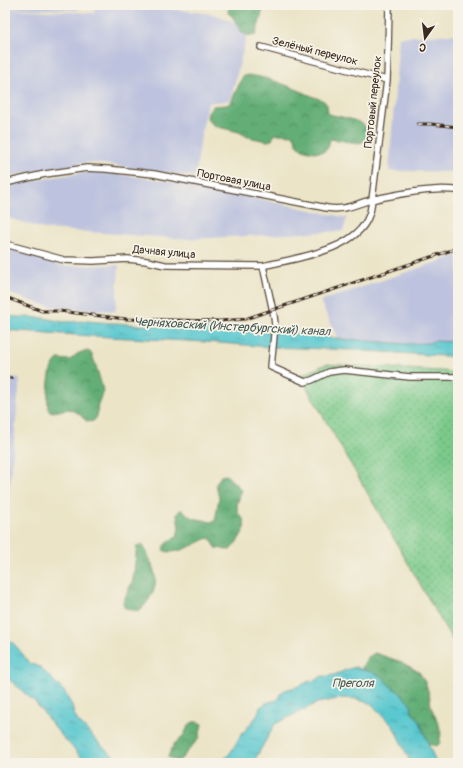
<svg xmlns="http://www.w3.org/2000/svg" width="463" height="768" viewBox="0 0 463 768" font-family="Pangolin,sans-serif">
	<defs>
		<pattern id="forest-crowns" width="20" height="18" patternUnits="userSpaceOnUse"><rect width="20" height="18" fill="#64ae77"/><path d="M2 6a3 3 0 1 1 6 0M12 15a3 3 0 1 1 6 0" fill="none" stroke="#548e61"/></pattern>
		<pattern id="park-dots" width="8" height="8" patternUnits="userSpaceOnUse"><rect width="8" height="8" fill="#7bca8b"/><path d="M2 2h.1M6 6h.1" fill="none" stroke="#66a471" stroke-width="1.8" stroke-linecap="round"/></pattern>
		<pattern id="water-ripples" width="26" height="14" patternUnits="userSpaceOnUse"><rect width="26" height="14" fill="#5ac8cf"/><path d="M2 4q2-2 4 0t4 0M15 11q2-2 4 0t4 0" fill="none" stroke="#4ca3a7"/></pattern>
	</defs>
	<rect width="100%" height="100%" fill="#f7f3e8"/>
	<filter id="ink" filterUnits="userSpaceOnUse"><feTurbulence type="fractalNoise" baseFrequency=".025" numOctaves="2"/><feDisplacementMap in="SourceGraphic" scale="8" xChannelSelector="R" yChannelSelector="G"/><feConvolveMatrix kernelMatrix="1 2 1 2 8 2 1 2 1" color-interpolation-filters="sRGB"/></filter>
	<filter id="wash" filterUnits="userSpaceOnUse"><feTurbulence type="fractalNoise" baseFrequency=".012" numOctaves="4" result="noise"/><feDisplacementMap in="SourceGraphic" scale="16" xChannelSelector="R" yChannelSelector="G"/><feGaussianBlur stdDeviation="0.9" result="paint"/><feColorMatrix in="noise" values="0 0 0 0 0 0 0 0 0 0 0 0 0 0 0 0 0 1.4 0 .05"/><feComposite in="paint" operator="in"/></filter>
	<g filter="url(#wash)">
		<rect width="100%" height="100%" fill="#ebe4c7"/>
		<path fill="#bdc3de" d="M5 5H82L77 10 5 8Z
			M96 5H132L214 14 249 28 230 100 208 103 202 130 195 177 89 162 5 177V9L94 13Z
			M458 34V172L389 171 399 37Z
			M93 171 190 184 347 218 343 231 189 239 44 229 5 217V185Z
			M5 247 63 266 119 265 116 311 61 308 41 304 5 292Z
			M458 255V342L433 341 429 343 405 344 338 338 320 301Z
			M5 376 20 378 7 515H5Z"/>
		<path fill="url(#forest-crowns)" stroke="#506c4a" d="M229 5H264L256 35 251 36 242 33 232 16 228 13Z
			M248 75C275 78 299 91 324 101L327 105 328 114C339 117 362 119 367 129 369 132 369 136 370 139L359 143 330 139C329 142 329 147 327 149 323 155 304 151 299 147 296 144 295 139 294 135L279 134 274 135 272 140 267 141 248 137 239 132 214 126 207 118 208 113 213 106 227 105 231 102 243 76Z
			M84 351C86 351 88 351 90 352 93 354 103 388 103 392 102 396 99 400 98 404 97 408 98 412 97 416 96 418 95 420 93 421 86 424 83 417 78 413 77 412 73 411 72 410 64 407 57 414 49 411 46 405 49 377 51 370 52 366 55 362 58 359L70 360 77 354Z
			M226 475 242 490C240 496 237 502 237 508 237 514 241 515 243 519 249 529 236 543 230 550L216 548 212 540 208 538C196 543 175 557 163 550 165 542 170 540 177 537L179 528 177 514 180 510C186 511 186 514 191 517 196 520 204 519 210 522L215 521 219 498 216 484 221 476Z
			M142 545C146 549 147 553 149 558 157 576 159 586 147 602 139 613 136 612 124 607L123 602 133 580 137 546Z
			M375 653 401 662 419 672 426 684 430 698 431 707 439 725 441 734 440 738V743L437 746 432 745 428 743 419 720 412 713 411 705 399 692 389 685 382 677 363 670 362 667 367 658Z
			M193 722H198L202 724 199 738 181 759 177 761 168 757 174 744 182 738 189 725Z"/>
		<path fill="url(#park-dots)" stroke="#5b7a54" d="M326 364 458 372V650L300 376Z"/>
		<path fill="url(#water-ripples)" stroke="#4a7976" d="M5 316 44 318 64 322 86 321 142 325 322 335 333 338 405 344 429 343 433 341 458 342V357L353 350 272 347 206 342 91 336 5 330Z
			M5 638 8 639 15 645 22 653 29 663 40 667 64 691 72 706 74 714 77 720 100 744 121 763H87L60 734 35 702 5 676Z
			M356 667 358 668 363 670 372 672 382 677 389 685 399 692 411 705 412 713 419 720 436 763H411L393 726 371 704 356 699 343 698 317 703 275 724 253 763H220L231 752 239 738 257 716 260 707 268 702 277 700 279 698 280 694 285 690 302 685 309 681H315L322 676C334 678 344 669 356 667Z"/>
	</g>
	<g filter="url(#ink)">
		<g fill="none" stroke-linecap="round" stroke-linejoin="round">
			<g stroke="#554637" stroke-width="8">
				<path id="minor" d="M261 47 387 80
					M5 183 45 174 87 168 106 169 154 174 327 208C348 211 356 203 375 199 394 195 414 191 433 190 441 189 450 190 458 190
					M5 244 64 260 93 261 128 259 147 261 165 265 263 266 274 316 275 325 271 367 305 382 312 380 329 372 344 370 410 377H458
					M263 266C295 258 357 251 369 215 371 211 371 205 372 200L387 80 388 51 389 5"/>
			</g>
			<use href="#minor" stroke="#fff" stroke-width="5.5"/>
			<g stroke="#3b2a1e" stroke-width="3">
				<path id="rail" d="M418 124H431L458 127
					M5 297 42 311H59L126 319 220 321 245 319 458 248
					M5 377 11 378"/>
			</g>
			<use href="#rail" stroke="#f7f3e8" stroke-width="1.5" stroke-dasharray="4.5" stroke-linecap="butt"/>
		</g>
	</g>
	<g text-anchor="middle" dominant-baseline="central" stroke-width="3.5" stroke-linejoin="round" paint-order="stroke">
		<g font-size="11" fill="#3b2a1e" stroke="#f7f3e8">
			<text transform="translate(315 51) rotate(14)">Зелёный переулок</text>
			<text transform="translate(373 102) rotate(-84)">Портовый переулок</text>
			<text transform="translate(234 180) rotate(11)">Портовая улица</text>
			<text transform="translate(164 252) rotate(5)">Дачная улица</text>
		</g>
		<g font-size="12" font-style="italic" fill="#445953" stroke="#f7f3e8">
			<text transform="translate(232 327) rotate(3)">Черняховский (Инстербургский) канал</text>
			<text x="353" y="683">Преголя</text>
		</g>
	</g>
	<rect width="463" height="768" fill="none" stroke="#f7f3e8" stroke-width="20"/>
	<g transform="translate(425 38) rotate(194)" stroke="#f7f3e8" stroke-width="3" paint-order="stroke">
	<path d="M0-3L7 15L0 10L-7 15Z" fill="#3b2a1e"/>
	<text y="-6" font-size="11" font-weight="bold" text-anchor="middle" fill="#3b2a1e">С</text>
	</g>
</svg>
